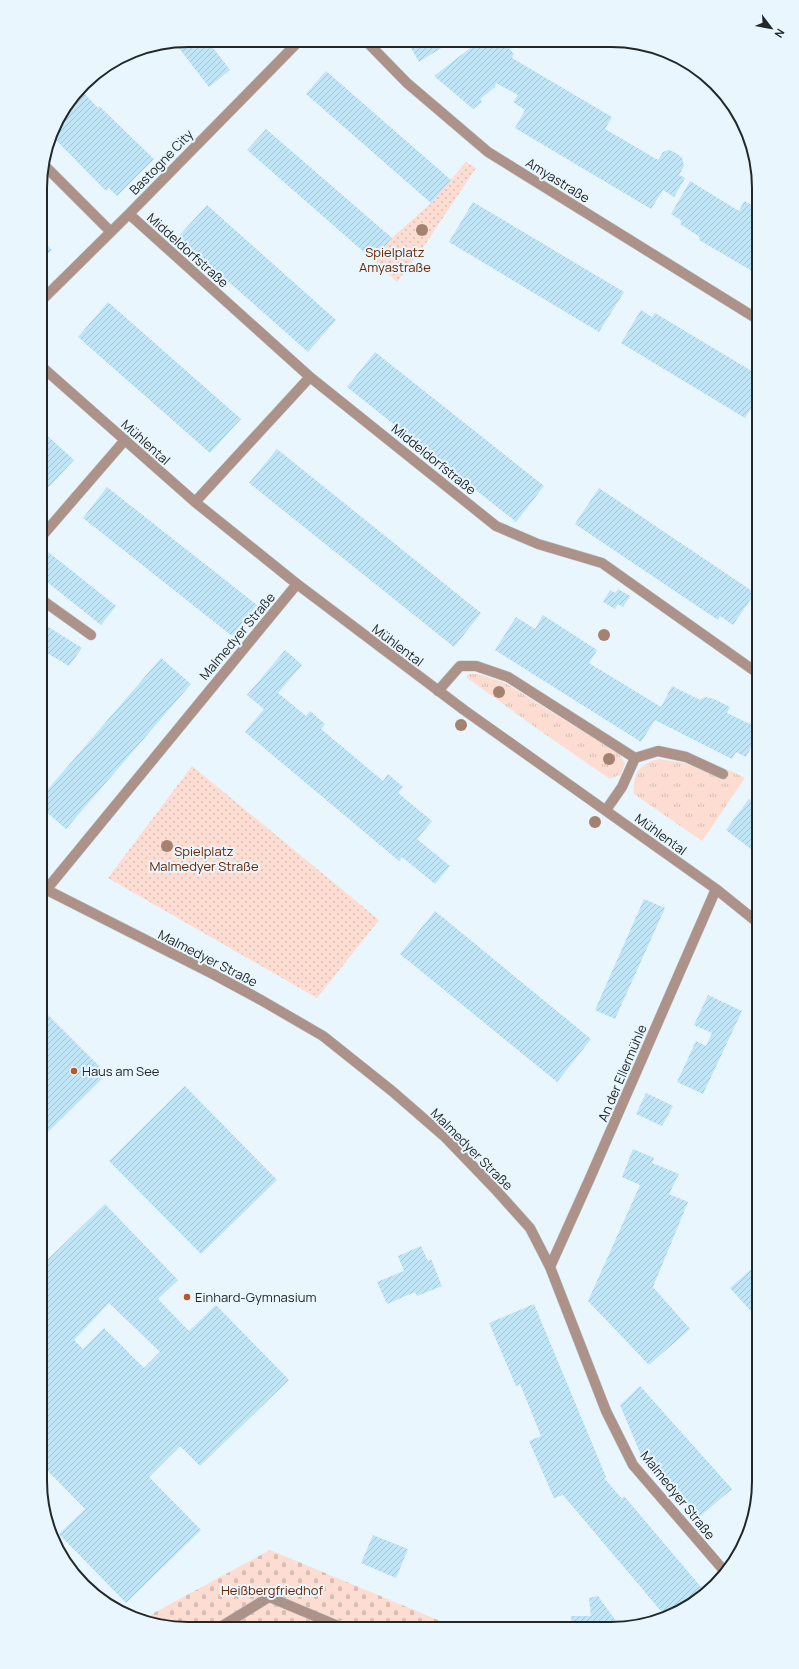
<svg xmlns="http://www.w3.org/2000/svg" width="799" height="1669" viewBox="0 0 799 1669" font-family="Manrope,sans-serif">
	<defs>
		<pattern id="grass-tufts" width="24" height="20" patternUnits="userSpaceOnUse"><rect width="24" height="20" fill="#fdddd1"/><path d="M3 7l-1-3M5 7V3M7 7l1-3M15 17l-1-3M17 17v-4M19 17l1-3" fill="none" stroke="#d9beb3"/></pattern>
		<pattern id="cemetery-stones" width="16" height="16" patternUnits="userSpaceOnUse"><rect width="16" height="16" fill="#fdddd1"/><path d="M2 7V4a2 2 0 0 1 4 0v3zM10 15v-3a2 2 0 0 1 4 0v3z" fill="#d9beb3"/></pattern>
		<pattern id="park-dots" width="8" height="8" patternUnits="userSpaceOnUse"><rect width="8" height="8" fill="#fdddd1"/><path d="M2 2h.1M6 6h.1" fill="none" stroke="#d9beb3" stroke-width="1.8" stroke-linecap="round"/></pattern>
		<pattern id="building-hatch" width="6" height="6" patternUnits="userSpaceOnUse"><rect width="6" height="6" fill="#bfe5f7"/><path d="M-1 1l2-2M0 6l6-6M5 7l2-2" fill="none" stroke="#a4c4d4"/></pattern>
	</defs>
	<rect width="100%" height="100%" fill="#e9f6fd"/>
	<path fill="url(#grass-tufts)" d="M469 674H479L505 683 619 754 625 763 621 774 610 779 539 730 466 677Z
		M659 759 685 763 703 770 723 774 727 769 745 778 702 841 634 794C632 775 639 763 659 759Z"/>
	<path fill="url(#cemetery-stones)" d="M270 1550 450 1625 159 1626 141 1620Z"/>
	<path fill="url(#park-dots)" d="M466 162 476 168 424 246 397 282 373 260 392 238 431 203Z
		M192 766 379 920 317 998 108 878Z"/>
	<path fill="url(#building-hatch)" fill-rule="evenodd" d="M188 40H207L230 70 209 87 175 43Z
		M407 41 437 42H451L419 62Z
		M478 42H504L514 54 512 58 612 117 605 129 658 160 663 152 669 150 676 153 682 158 684 166 679 175 685 178 674 197 663 190 651 209 515 128 525 110 513 102 518 95 496 83 495 87 480 99 482 102 473 109 434 76Z
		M326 71 451 180 431 203 306 94Z
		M79 92 81 94 83 92 98 108 99 106 154 159 117 196 109 188 106 191 52 136 55 122Z
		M266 129 392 238 373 260 247 150Z
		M690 181 739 211 744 201 754 206V272L699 240 700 237 680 224 682 221 671 214Z
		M473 202 624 292 599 332 449 242Z
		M207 205 336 320 308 352 178 237Z
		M41 238 52 250 41 260Z
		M108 302 241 419 210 453 78 337Z
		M641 310 652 317 655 313 755 373V408L752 407 745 418 621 343Z
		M375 352 544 486 516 522 347 387Z
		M41 430 74 460 46 490 41 485Z
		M277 449 481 613 454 647 249 483Z
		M107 487 257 605 232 636 83 518Z
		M599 488 755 593 733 625 720 616 718 620 575 524Z
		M42 547 116 606 101 625 42 578Z
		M618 589 630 596 623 607 618 604 615 609 603 602 610 590 615 593Z
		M543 615 597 650 589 663 661 707 672 686 700 700 705 697 714 699 730 707 727 713 750 724 752 719 756 721V738L746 757 736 752 732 759 655 720 641 742 495 650 516 617 535 629Z
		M42 623 82 648 69 666 42 650Z
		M285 650 302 665 278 693 306 716 310 711 325 724 321 729 383 781 388 774 403 787 398 793 432 821 417 839 450 866 435 884 402 857 399 861 245 732 264 709 247 695Z
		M161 658 191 684 66 829 43 809V795Z
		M749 799 756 805V853L726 830Z
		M644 899 665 908 615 1019 595 1010Z
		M435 911 591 1039 557 1082 400 954Z
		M708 995 742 1011 703 1094 677 1082 696 1041 706 1046 712 1033 694 1025Z
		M43 1010 107 1074 44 1136V1067Z
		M185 1086 277 1180 201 1254 109 1161Z
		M646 1093 673 1106 662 1126 636 1114Z
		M633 1149 654 1158 652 1163 679 1174 669 1194 688 1202 653 1287 690 1329 649 1365 588 1301 640 1185 622 1177Z
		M105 1204 178 1280 158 1299 189 1331 216 1305 289 1380 200 1466 180 1446 149 1477 201 1530 126 1603 59 1534 85 1509 45 1468V1355L48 1351 44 1348V1263ZM109 1303 160 1352 144 1368 104 1328 83 1349 74 1340Z
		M421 1246 428 1261 431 1259 442 1286 417 1296 415 1292 387 1304 377 1282 404 1271 398 1256Z
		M758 1263V1319L730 1288Z
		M534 1304 606 1477 604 1478 622 1499 624 1496 706 1593 693 1604 666 1617 563 1495 554 1498 529 1441 541 1436 520 1384 516 1386 489 1323Z
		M640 1386 732 1489 698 1518 641 1455 620 1405Z
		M373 1535 408 1549 396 1578 361 1563Z
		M598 1596 618 1624H572L571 1616H591L589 1598Z"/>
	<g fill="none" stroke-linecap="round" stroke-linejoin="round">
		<g stroke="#c5d1d7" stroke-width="11">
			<path id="lane" d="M42 536 125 440
				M42 600 91 635
				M438 691 460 666H476L508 677 635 758 658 751 686 757 723 774
				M606 810 622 787 635 758
				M222 1626 269 1597 336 1625"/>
		</g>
		<g stroke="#c5d1d7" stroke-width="11">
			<path id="street" d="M366 41 407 83 488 152 754 317
				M44 165 111 232
				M129 214 310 377 496 526 538 544 602 563 756 672
				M41 301 129 214 299 41
				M41 366 195 502 297 584 464 710 716 889 757 922
				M195 502 310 377
				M43 888 211 973 261 1000 323 1036 392 1091 445 1137 495 1189 530 1228 550 1267 606 1411 633 1465 726 1573
				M46 890 297 584
				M550 1267 590 1178 716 889"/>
		</g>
		<use href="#lane" stroke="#ac9288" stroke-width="10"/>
		<use href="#street" stroke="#ac9288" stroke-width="10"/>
	</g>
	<g fill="#a38272">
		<circle cx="422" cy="230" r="6"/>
		<circle cx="604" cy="635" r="6"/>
		<circle cx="499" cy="692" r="6"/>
		<circle cx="461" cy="725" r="6"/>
		<circle cx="609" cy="759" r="6"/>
		<circle cx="595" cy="822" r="6"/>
		<circle cx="167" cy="846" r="6"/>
	</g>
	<g fill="#bc552a" stroke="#e9f6fd" stroke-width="1.5">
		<circle cx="74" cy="1071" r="4"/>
		<circle cx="187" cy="1297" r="4"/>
	</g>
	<g text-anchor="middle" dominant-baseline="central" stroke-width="4" stroke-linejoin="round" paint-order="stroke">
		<g font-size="13" fill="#222729" stroke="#e9f6fd">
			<text transform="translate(161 162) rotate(-46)">Bastogne City</text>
			<text transform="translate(558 180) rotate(32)">Amyastraße</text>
			<text transform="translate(188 250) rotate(42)">Middeldorfstraße</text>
			<text transform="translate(146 442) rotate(42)">Mühlental</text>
			<text transform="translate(434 459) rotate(39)">Middeldorfstraße</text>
			<text transform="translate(237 636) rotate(-50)">Malmedyer Straße</text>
			<text transform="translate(398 645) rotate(37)">Mühlental</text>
			<text transform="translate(661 834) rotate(36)">Mühlental</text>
			<text transform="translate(208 958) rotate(27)">Malmedyer Straße</text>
			<text transform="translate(622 1073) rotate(-67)">An der Ellermühle</text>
			<text transform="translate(472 1149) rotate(45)">Malmedyer Straße</text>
			<text transform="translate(678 1495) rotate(51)">Malmedyer Straße</text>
		</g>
		<g font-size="13" fill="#6a2401" stroke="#e9f6fd">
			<text x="395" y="252">Spielplatz<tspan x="395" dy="15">Amyastraße</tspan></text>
			<text x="204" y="851">Spielplatz<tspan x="204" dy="15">Malmedyer Straße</tspan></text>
			<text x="272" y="1590">Heißbergfriedhof</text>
		</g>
		<g font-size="13" fill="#222729" stroke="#e9f6fd" text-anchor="start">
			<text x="82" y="1071">Haus am See</text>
			<text x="195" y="1297">Einhard-Gymnasium</text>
		</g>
	</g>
	<path d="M0 0H799V1669H0ZM188 47H611A141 141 0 0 1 752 188V1481A141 141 0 0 1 611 1622H188A141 141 0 0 1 47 1481V188A141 141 0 0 1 188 47Z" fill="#e9f6fd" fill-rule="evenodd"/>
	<path fill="none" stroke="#222729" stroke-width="2" d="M188 47H611A141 141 0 0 1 752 188V1481A141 141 0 0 1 611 1622H188A141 141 0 0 1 47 1481V188A141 141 0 0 1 188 47Z"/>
	<g transform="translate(771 28) rotate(122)" stroke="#e9f6fd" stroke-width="3" paint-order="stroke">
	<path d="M0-3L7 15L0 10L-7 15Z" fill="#222729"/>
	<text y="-6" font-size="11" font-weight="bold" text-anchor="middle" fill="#222729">N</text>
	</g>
</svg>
